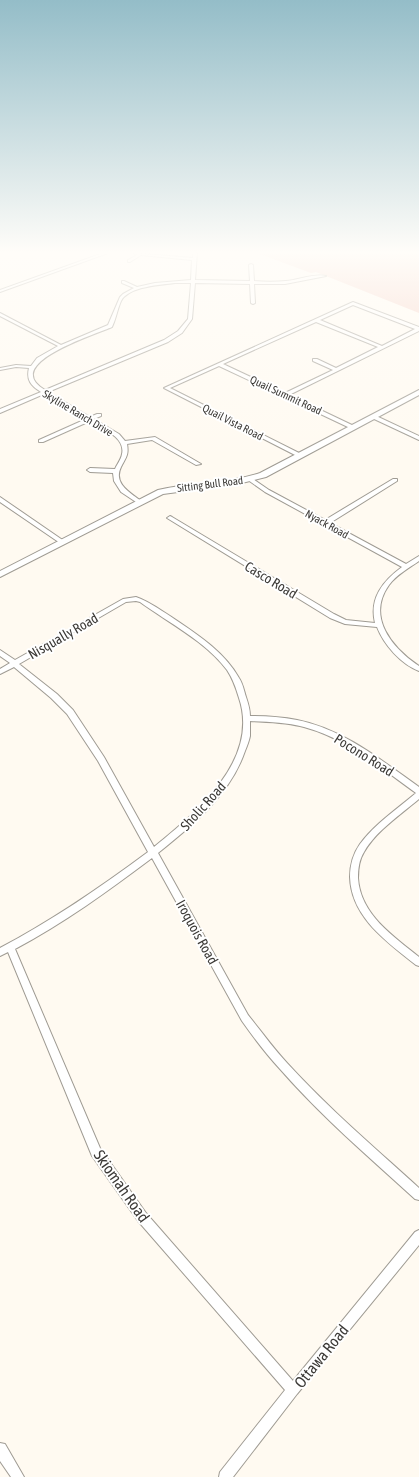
<svg xmlns="http://www.w3.org/2000/svg" width="419" height="1477" viewBox="0 0 419 1477" font-family="'Asap Condensed',sans-serif">
	<rect width="100%" height="100%" fill="#fffaf1"/>
	<path fill="#f4cbc0" d="M257 253H419V313L316 272 311 273Z"/>
	<g fill="none" stroke-linecap="round" stroke-linejoin="round">
		<g stroke="#9f9b93" stroke-width="2">
			<path id="street" d="M103 253H108L0 292V290Z
				M133 253 193 258V253H197L195 280 250 281 249 265 251 264 253 265 254 281C265 282 276 282 286 281 299 280 315 273 326 276L285 284H254L255 303 253 304 251 303 250 284 195 283 192 319 182 333 168 342 48 392 90 417 97 414H101V416L94 419 119 434 125 441 155 437 201 464 196 465 152 440 127 444C129 455 126 457 121 467 113 483 129 492 141 501V503L139 504 121 492 114 481 113 473 90 472 87 470 90 468 115 469C117 464 121 460 122 454 126 437 101 428 90 421L43 442H39V440L86 419 44 394 0 413V409L41 392C31 386 26 380 29 368L16 367 0 370V368L16 365 31 366 37 358 58 346 0 316V313L61 345 108 325 120 297 123 294 134 288 122 283V281H124L137 287 155 283 191 280 192 260 141 255 130 262H128V260L137 255ZM175 283H191L188 319 178 331 164 340 45 390C0 364 94 335 112 327 116 319 117 310 121 301 129 286 161 285 175 283Z
				M353 302 419 327V331L289 395 354 426V428H350L219 366 170 388 301 454V456H297L164 388ZM353 305 415 329 382 346 320 320ZM316 322 378 347 336 368 317 359H313V361L333 370 285 393 223 364Z
				M374 415 419 436V440L372 418 371 417Z
				M250 477 269 490 325 520 393 479H397V481L330 523 406 564 419 556V561C409 568 396 575 389 585 366 617 392 648 419 666V671C401 664 384 645 377 627L345 624 330 618 167 518 170 516 172 517 334 614 346 620 375 623C369 598 383 581 402 567L265 492 248 480 247 479Z
				M0 497 64 541V543H60L0 502Z
				M136 597C148 601 159 609 170 616 195 633 224 651 239 678 243 684 244 691 246 697 248 703 250 709 250 716 266 716 282 717 297 720 343 729 381 760 419 787V799C400 815 376 831 364 852 359 860 358 869 358 878 360 914 393 936 419 957V966L416 965C387 942 351 917 350 877 350 865 353 854 360 844 375 824 397 809 416 793 381 768 346 738 304 727 286 722 268 722 250 721 250 726 250 731 250 736 249 741 247 746 245 751 230 795 193 825 158 853L248 1015C261 1031 273 1048 287 1063 328 1108 374 1147 419 1188V1200L415 1199C369 1157 321 1116 280 1069 266 1054 254 1038 242 1021L152 858C108 891 64 923 15 949L100 1148 146 1213 293 1381 415 1232 419 1230V1245L297 1394 233 1477H219L220 1472 285 1390 138 1221 92 1156 8 952 0 956V948C53 920 101 887 148 852L98 761 67 714 51 698 14 667 0 674V669L10 663 0 656V650L15 660 123 599ZM136 601 140 602C169 623 205 641 227 670 233 679 236 688 239 698 260 760 197 812 154 847L104 757 73 710 57 694 19 664 126 602Z
				M0 1443 5 1444 24 1477H11L0 1461Z"/>
		</g>
		<g stroke="#9f9b93" stroke-width="2">
			<path id="secondary" d="M419 390V395L266 477 238 484 163 494 0 577V571L158 490C192 482 227 484 260 473Z"/>
		</g>
		<use href="#street" fill="#fff" fill-rule="evenodd"/>
		<use href="#secondary" fill="#fff" fill-rule="evenodd"/>
	</g>
	<linearGradient id="sky" x2="0" y2="1"><stop stop-color="#94bdc8"/><stop offset="0.55" stop-color="#fffdf9"/><stop offset="1" stop-color="#fffdf9" stop-opacity="0"/></linearGradient>
	<rect width="419" height="459" fill="url(#sky)"/>
	<g text-anchor="middle" dominant-baseline="central" stroke-width="4" stroke-linejoin="round" paint-order="stroke">
		<g font-size="11" fill="#3c3a37" stroke="#fff">
			<text transform="translate(286 395) rotate(25)">Quail Summit Road</text>
			<text transform="translate(78 413) rotate(31)">Skyline Ranch Drive</text>
			<text transform="translate(233 422) rotate(27)">Quail Vista Road</text>
			<text transform="translate(210 484) rotate(-7)">Sitting Bull Road</text>
			<text transform="translate(327 524) rotate(29)">Nyack Road</text>
		</g>
		<g font-size="14" fill="#3c3a37" stroke="#fff">
			<text transform="translate(271 580) rotate(31)">Casco Road</text>
			<text transform="translate(63 636) rotate(-30)">Nisqually Road</text>
			<text transform="translate(364 755) rotate(32)">Pocono Road</text>
			<text transform="translate(203 806) rotate(-48)">Sholic Road</text>
			<text transform="translate(197 932) rotate(61)">Iroquois Road</text>
		</g>
		<g font-size="16" fill="#3c3a37" stroke="#fff">
			<text transform="translate(122 1186) rotate(55)">Skiomah Road</text>
			<text transform="translate(321 1356) rotate(-51)">Ottawa Road</text>
		</g>
	</g>
</svg>
